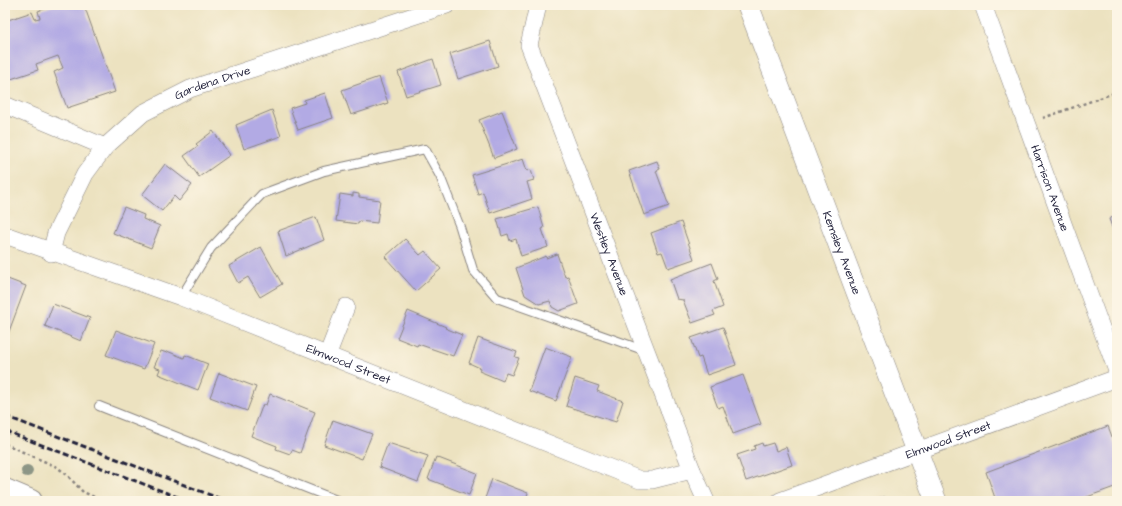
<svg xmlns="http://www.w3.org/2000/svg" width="1122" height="506" viewBox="0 0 1122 506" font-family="'Architects Daughter',sans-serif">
	<rect width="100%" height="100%" fill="#fcf5e5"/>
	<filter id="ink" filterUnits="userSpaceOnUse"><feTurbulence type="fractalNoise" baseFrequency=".025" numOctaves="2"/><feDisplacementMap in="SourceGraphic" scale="8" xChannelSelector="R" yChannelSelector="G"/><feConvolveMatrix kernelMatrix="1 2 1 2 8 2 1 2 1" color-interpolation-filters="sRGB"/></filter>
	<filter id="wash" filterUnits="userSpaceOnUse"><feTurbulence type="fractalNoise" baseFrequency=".012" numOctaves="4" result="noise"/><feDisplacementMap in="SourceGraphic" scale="16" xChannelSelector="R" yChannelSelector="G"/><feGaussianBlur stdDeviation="0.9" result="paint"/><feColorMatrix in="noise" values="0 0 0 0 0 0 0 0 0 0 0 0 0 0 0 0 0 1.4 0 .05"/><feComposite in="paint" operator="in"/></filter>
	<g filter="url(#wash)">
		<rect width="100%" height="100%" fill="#ece2c0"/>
		<g id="blocks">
			<path fill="#b2aae4" d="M55 5H84L115 92 67 108 54 72 63 68 58 56 36 64 38 70 5 81V21L32 12 35 19 40 18 38 11Z
				M490 41 498 66 458 79 450 54Z
				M433 59 441 85 406 96 398 72Z
				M379 77 388 103 351 115 342 90Z
				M325 93 333 118 298 130 290 108 305 103 304 100Z
				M272 110 281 136 244 149 236 125Z
				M502 111 517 149 494 158 479 120Z
				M213 131 230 155 199 177 184 156 198 146 196 144Z
				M523 159 527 171 531 170 534 180 527 182 532 199 490 213 483 192 478 194 472 175Z
				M657 161 660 169 656 171 669 206 644 215 629 171Z
				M165 164 192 185 179 201 174 196 162 211 142 195Z
				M353 193 359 194V197L380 200 377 223 359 221 358 224 336 221 340 194 353 196Z
				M124 207 144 215 143 219 160 226 151 248 113 233Z
				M538 207 544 228 542 229 548 247 521 256 516 239 510 241 508 234 502 236 497 219Z
				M1117 215V240L1109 219Z
				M316 217 324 240 286 256 278 231Z
				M681 222 694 259 668 268 662 252 658 253 651 233Z
				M405 239 420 255 425 251 441 269 416 291 385 257Z
				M261 247 282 284 260 297 248 277 238 283 229 266Z
				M557 254 565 277 568 276 578 304 559 311 552 307 550 301 539 304 525 295 516 268 546 256V258Z
				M712 263 718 279 714 281 723 307 713 311 715 315 692 323 683 300 677 299 670 279Z
				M5 278 26 286 5 342Z
				M53 304 90 318 81 341 45 326Z
				M408 311 446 327 445 328 462 335 453 356 418 344 417 346 397 338Z
				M723 327 736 365 707 375 701 357 698 358 691 338Z
				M116 330 154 344 144 369 106 355Z
				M478 338 517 352 515 357 519 358 512 375 506 373 503 381 479 371 480 368 469 363Z
				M545 347 572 357 556 401 529 391Z
				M161 351 167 353V351L184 358 185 355 208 364 198 390 158 374 160 369 154 367Z
				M219 373 256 387 247 411 210 397Z
				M743 375 761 424 733 434 723 406 718 408 710 387Z
				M575 378 599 386 597 391 623 401 616 422 566 406Z
				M270 394 315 412 300 453 292 450 290 454 276 449 277 446 251 436 263 404 266 405Z
				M333 420 372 434 362 459 324 445Z
				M1108 426 1117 450V486L1076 501H987L995 498 986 472Z
				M388 443 428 456 418 482 379 467Z
				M762 443 763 446 773 443 776 451 786 447 792 465 746 481 737 455 755 449 754 446Z
				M436 457 477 473 469 495 428 479Z
				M492 479 528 493 525 501H484Z
				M884 497 894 501H873Z"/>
		</g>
	</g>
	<g filter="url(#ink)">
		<use href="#blocks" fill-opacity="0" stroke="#87827e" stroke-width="1"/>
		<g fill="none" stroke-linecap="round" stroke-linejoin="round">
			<g stroke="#87827e" stroke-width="10">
				<path id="service" d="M181 297 211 248 262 194 324 171 425 149 440 176 460 227 473 270 497 298 646 351
					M99 406 339 501"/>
			</g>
			<g stroke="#87827e" stroke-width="18">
				<g id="minor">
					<path id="s1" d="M538 5 529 45 692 470 706 501"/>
					<path id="s2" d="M983 5 1117 371"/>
					<path d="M5 105 105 147"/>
					<path id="s3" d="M5 235 181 297 640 480H652L692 470"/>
					<path id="s4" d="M51 253 56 233 85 174 105 147 143 113 190 89 447 5"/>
					<path d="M327 356 346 307"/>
					<path id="s5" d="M780 501 1117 378"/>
				</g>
			</g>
			<g stroke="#87827e" stroke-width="22">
				<g id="tertiary">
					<path id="s6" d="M748 5 936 501"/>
				</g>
			</g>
			<g stroke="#87827e" stroke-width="24">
				<path id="secondary" d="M5 490 31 501"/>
			</g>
			<path stroke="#87827e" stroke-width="2.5" stroke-dasharray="3 3" stroke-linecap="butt" d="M1043 118 1117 92
				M5 444 57 467 67 475 83 492 103 501"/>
			<use href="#service" stroke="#fff" stroke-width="8"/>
			<use href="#minor" stroke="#fff" stroke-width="17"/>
			<use href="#tertiary" stroke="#fff" stroke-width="21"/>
			<use href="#secondary" stroke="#fff" stroke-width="22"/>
			<path stroke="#22223b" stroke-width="3" stroke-dasharray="6 3" stroke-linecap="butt" d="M5 416 226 501
				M5 431 188 501"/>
		</g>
		<circle fill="#8d9686" cx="27" cy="471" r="6"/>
	</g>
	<g text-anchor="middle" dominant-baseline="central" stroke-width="3" stroke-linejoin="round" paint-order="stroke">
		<g font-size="12" fill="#22223b" stroke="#fcf5e5">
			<text stroke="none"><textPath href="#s4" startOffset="247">Gardena Drive</textPath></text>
			<text stroke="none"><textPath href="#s2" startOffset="195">Harrison Avenue</textPath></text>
			<text stroke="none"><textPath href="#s6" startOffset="265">Kemsley Avenue</textPath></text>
			<text stroke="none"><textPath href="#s1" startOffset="265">Westley Avenue</textPath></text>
			<text stroke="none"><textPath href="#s3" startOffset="367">Elmwood Street</textPath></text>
			<text stroke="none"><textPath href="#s5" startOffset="179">Elmwood Street</textPath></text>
		</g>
	</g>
	<rect width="1122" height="506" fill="none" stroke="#fcf5e5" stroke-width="20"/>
</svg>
